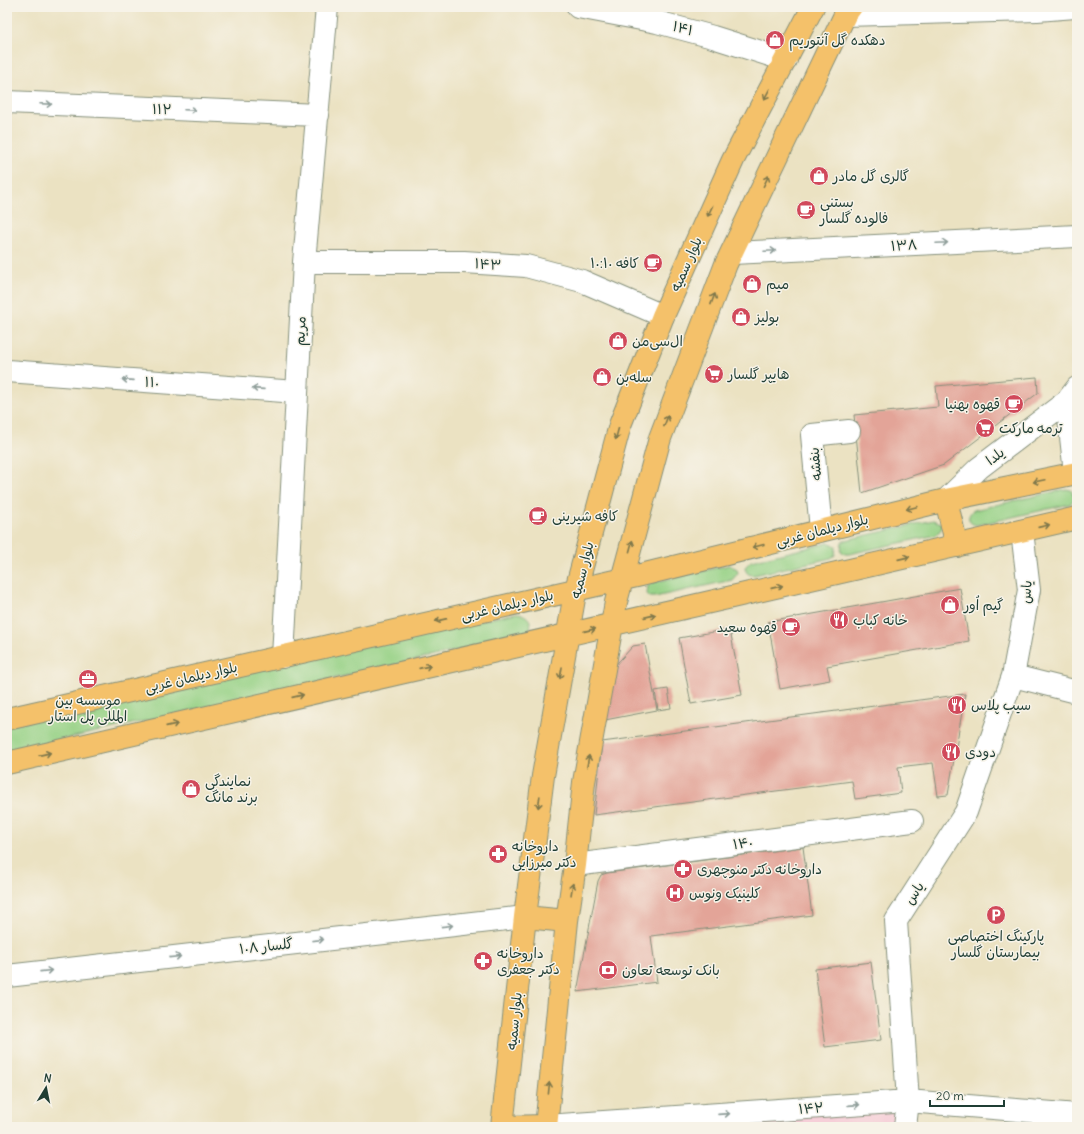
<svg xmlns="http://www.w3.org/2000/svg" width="1084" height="1134" viewBox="0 0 1084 1134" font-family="Delius,'Playpen Sans Arabic',sans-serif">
	<rect width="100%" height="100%" fill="#f7f3e8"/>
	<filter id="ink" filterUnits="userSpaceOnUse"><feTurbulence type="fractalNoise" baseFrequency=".025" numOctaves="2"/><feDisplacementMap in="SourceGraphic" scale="8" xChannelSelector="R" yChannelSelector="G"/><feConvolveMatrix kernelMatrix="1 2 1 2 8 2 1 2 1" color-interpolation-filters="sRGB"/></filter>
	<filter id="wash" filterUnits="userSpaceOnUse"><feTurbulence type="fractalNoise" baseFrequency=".012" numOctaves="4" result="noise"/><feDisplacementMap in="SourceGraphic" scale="16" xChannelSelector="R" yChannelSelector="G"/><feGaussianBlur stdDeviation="0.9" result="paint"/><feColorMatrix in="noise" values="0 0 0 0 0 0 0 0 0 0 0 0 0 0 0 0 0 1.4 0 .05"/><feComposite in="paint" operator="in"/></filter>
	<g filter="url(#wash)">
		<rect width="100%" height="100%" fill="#ebe2c2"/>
		<path fill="#f6cfd8" d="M898 1104 895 1127H680Z"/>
		<path fill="#96d185" stroke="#5a875c" d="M1066 489 1071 490 1075 498 1070 504 977 525C967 524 966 515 974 510Z
			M933 520 941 523 942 528 936 535 849 554H845L841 551 842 542 846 540Z
			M828 543 833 544 836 547 835 555 831 558 754 575C748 575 746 573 745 567L751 561Z
			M729 565 737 569 738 573 732 580 655 597H650L647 594 648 585 651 583Z
			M516 613C529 614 535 624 527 635L7 752V726Z"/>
		<g id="blocks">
			<path fill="#e3a498" d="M1037 377 1038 393 944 465 862 493 854 415 938 407 936 386Z
				M960 588 969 641 827 666 830 680 780 689 768 622Z
				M730 629 742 695 691 704 679 638Z
				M645 644 657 710 605 720 610 671 633 646Z
				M668 689 671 708 658 710 655 691Z
				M965 694 948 795 938 796 933 763 898 767 901 793 855 799 852 781 594 815 602 742Z
				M803 847 812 915 651 936 657 982 577 992 598 881 601 875 607 873Z
				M871 962 881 1040 825 1047 815 969Z"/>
		</g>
	</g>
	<g filter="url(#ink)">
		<use href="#blocks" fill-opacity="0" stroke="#85907b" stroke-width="1"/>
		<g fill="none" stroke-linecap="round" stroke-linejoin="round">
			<g stroke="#85907b" stroke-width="24">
				<path id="minor" d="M578 7 657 22 713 37 786 60
					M845 15 1037 10 1075 7
					M7 102 318 115
					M732 253 1077 236
					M304 262H464L526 266 582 281 663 316
					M7 371 297 392
					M1067 401 1075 473
					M946 500 979 468 1067 401 1077 388
					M821 530 812 435 849 431
					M283 657 304 262 327 7
					M1013 676 1077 692
					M575 865 912 821
					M7 976 525 917
					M546 1126 908 1101 1077 1115
					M905 1127 908 1101 896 921 966 812 1013 676 1029 590 1022 531"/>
			</g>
			<g stroke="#85907b" stroke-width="24">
				<path id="major" d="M946 500 957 546
					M7 719 641 575 946 500 1077 473
					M7 763 1077 518
					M525 917 567 921
					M502 1127 525 917 543 776 575 593 620 425 663 316 733 160 813 7
					M503 1127 546 1126
					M546 1127 567 921 575 865 584 782 616 602 660 438 726 264 845 15 851 7"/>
			</g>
			<use href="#minor" stroke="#fff" stroke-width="22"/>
			<use href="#major" stroke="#f4c16a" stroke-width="22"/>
		</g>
		<defs><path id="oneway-shaft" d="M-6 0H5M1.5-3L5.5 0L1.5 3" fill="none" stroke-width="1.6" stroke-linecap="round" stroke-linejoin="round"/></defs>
		<g stroke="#7f784c">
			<use href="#oneway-shaft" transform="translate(767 94) rotate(118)"/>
			<use href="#oneway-shaft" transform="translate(766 181) rotate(-64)"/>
			<use href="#oneway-shaft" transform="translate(710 211) rotate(115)"/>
			<use href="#oneway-shaft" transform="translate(713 299) rotate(-69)"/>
			<use href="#oneway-shaft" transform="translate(666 421) rotate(-69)"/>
			<use href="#oneway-shaft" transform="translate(617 434) rotate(105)"/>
			<use href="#oneway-shaft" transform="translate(1039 481) rotate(168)"/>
			<use href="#oneway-shaft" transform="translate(912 508) rotate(166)"/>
			<use href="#oneway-shaft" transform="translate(1044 526) rotate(-13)"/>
			<use href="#oneway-shaft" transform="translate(631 546) rotate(-75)"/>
			<use href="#oneway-shaft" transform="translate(758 546) rotate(166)"/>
			<use href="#oneway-shaft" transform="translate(904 558) rotate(-13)"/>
			<use href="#oneway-shaft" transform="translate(777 587) rotate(-13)"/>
			<use href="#oneway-shaft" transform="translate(650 616) rotate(-13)"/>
			<use href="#oneway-shaft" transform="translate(441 620) rotate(167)"/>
			<use href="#oneway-shaft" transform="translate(590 630) rotate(-13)"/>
			<use href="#oneway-shaft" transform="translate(425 667) rotate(-13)"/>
			<use href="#oneway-shaft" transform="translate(561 673) rotate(100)"/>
			<use href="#oneway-shaft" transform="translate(298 696) rotate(-13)"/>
			<use href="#oneway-shaft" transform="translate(172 725) rotate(-13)"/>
			<use href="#oneway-shaft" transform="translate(45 754) rotate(-13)"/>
			<use href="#oneway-shaft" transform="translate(588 761) rotate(-80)"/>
			<use href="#oneway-shaft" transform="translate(539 802) rotate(98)"/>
			<use href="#oneway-shaft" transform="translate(572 889) rotate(-81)"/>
			<use href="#oneway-shaft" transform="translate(549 1088) rotate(-84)"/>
		</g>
		<g stroke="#8f9e9a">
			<use href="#oneway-shaft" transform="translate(46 104) rotate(2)"/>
			<use href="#oneway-shaft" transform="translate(190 110) rotate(2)"/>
			<use href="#oneway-shaft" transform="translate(942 243) rotate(-3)"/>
			<use href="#oneway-shaft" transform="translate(770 251) rotate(-3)"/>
			<use href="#oneway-shaft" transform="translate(128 380) rotate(-176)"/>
			<use href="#oneway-shaft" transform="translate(258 389) rotate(-176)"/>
			<use href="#oneway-shaft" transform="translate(447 926) rotate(-6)"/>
			<use href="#oneway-shaft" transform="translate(318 940) rotate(-6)"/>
			<use href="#oneway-shaft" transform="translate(175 957) rotate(-6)"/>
			<use href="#oneway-shaft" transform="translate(46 971) rotate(-6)"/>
			<use href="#oneway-shaft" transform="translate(854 1105) rotate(-4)"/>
			<use href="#oneway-shaft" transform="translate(724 1114) rotate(-4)"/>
		</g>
	</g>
	<defs>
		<g id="shop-disc" transform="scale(1)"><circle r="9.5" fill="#d1495b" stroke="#f7f3e8"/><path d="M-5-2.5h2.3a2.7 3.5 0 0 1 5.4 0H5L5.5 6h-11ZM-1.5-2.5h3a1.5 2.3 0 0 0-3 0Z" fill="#fff"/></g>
		<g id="cafe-disc" transform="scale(1)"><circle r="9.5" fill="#d1495b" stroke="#f7f3e8"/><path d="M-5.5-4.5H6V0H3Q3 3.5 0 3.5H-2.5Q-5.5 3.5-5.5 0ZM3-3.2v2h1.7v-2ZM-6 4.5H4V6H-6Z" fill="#fff"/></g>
		<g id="supermarket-disc" transform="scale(1)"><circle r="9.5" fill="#d1495b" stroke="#f7f3e8"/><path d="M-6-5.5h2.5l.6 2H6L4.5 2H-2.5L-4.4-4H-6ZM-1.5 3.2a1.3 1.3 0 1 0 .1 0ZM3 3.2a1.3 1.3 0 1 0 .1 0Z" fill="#fff"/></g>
		<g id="restaurant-disc" transform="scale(1)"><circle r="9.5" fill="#d1495b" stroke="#f7f3e8"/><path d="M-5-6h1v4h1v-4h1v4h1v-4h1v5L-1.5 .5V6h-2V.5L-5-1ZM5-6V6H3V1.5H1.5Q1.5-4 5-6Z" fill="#fff"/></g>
		<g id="office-disc" transform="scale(1)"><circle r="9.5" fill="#d1495b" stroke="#f7f3e8"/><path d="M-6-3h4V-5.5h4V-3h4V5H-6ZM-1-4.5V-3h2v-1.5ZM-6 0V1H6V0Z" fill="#fff"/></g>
		<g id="pharmacy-disc" transform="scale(1)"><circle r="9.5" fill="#d1495b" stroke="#f7f3e8"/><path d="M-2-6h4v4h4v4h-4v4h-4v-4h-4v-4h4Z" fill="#fff"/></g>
		<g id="hospital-disc" transform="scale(1)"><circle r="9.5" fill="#d1495b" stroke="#f7f3e8"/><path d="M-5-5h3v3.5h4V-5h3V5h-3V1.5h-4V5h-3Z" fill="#fff"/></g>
		<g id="parking-disc" transform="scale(1)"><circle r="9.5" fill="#d1495b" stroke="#f7f3e8"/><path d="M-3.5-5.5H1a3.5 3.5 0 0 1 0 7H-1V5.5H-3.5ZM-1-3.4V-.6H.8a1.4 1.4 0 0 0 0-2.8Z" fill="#fff"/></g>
		<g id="bank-disc" transform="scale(1)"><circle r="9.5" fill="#d1495b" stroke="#f7f3e8"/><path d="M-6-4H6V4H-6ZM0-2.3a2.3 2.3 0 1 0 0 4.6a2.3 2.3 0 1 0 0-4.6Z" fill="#fff"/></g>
	</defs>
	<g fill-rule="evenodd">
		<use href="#shop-disc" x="775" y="40"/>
		<use href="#shop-disc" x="819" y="176"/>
		<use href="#cafe-disc" x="806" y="210"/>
		<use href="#cafe-disc" x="653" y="263"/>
		<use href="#shop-disc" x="752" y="284"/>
		<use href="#shop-disc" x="741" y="317"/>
		<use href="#shop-disc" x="618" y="341"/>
		<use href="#supermarket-disc" x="714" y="374"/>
		<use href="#shop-disc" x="602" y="377"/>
		<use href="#cafe-disc" x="1014" y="404"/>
		<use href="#supermarket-disc" x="985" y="428"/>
		<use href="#cafe-disc" x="538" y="516"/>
		<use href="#shop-disc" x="950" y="605"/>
		<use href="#restaurant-disc" x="839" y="620"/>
		<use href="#cafe-disc" x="791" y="627"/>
		<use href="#office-disc" x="88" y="679"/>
		<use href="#restaurant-disc" x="957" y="705"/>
		<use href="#restaurant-disc" x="951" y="752"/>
		<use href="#shop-disc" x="191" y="789"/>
		<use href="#pharmacy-disc" x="498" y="854"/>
		<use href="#pharmacy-disc" x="683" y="869"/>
		<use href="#hospital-disc" x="675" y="893"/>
		<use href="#parking-disc" x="996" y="915"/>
		<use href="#pharmacy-disc" x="483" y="961"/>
		<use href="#bank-disc" x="608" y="970"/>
	</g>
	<g text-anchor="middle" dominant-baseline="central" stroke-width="3" stroke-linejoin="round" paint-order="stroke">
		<g font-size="14" fill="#1f3d34" stroke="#f7f3e8">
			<text transform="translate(683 28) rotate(15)">۱۴۱</text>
			<text transform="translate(162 109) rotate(2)">۱۱۲</text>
			<text transform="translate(904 245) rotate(-3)">۱۳۸</text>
			<text transform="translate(488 264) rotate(4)">۱۴۳</text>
			<text transform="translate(686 264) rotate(-66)">بلوار سمیه</text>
			<text transform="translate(300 331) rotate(-87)">مریم</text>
			<text transform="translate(152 382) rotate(4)">۱۱۰</text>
			<text transform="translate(995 456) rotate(-37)">یلدا</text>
			<text transform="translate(815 464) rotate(-95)">بنفشه</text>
			<text transform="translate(822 530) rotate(-14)">بلوار دیلمان غربی</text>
			<text transform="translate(582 570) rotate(-76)">بلوار سمیه</text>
			<text transform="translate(1026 592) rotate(-87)">یاس</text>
			<text transform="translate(507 605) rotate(-13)">بلوار دیلمان غربی</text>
			<text transform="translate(191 677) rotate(-13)">بلوار دیلمان غربی</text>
			<text transform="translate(743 843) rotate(-7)">۱۴۰</text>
			<text transform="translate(914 893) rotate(-57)">یاس</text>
			<text transform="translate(266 946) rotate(-6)">گلسار ۱۰۸</text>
			<text transform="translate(514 1021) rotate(-84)">بلوار سمیه</text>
			<text transform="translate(811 1108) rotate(-4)">۱۴۲</text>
		</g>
		<g font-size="14" fill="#1f3d34" stroke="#f7f3e8" text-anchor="start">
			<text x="789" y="40">دهکده گل آنتوریم</text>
			<text x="833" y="176">گالری گل مادر</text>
			<text x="820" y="202">بستنی<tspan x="820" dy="16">فالوده گلسار</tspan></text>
			<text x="639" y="263" text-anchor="end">کافه ۱۰:۱۰</text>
			<text x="766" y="284">میم</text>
			<text x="755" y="317">بولیز</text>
			<text x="632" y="341">ال‌سی‌من</text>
			<text x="728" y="374">هایپر گلسار</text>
			<text x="616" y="377">سله‌بن</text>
			<text x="1000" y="404" text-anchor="end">قهوه بهنیا</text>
			<text x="999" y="428">ترمه مارکت</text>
			<text x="552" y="516">کافه شیرینی</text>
			<text x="964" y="605">گیم اُور</text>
			<text x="853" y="620">خانه کباب</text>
			<text x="777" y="627" text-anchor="end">قهوه سعید</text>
			<text x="88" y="700" text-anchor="middle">موسسه بین<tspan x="88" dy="16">المللی پل استار</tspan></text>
			<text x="971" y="705">سیب پلاس</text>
			<text x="965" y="752">دودی</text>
			<text x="205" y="781">نمایندگی<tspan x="205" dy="16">برند مانگ</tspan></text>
			<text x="512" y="846">داروخانه<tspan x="512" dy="16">دکتر میرزایی</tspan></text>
			<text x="697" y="869">داروخانه دکتر منوچهری</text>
			<text x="689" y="893">کلینیک ونوس</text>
			<text x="996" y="936" text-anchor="middle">پارکینگ اختصاصی<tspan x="996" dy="16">بیمارستان گلسار</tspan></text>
			<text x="497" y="953">داروخانه<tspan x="497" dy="16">دکتر جعفری</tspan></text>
			<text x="622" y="970">بانک توسعه تعاون</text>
		</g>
	</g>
	<rect width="1084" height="1134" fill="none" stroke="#f7f3e8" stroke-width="24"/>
	<g transform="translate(46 1088) rotate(10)" stroke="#f7f3e8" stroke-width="3" paint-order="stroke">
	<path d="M0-3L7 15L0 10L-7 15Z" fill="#1f3d34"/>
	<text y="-6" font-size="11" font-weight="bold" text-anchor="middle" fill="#1f3d34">N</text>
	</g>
	<path d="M930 1100v6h74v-6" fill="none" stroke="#1f3d34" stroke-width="2"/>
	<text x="936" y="1100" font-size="12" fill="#1f3d34" stroke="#f7f3e8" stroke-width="3" paint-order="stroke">20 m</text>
</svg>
